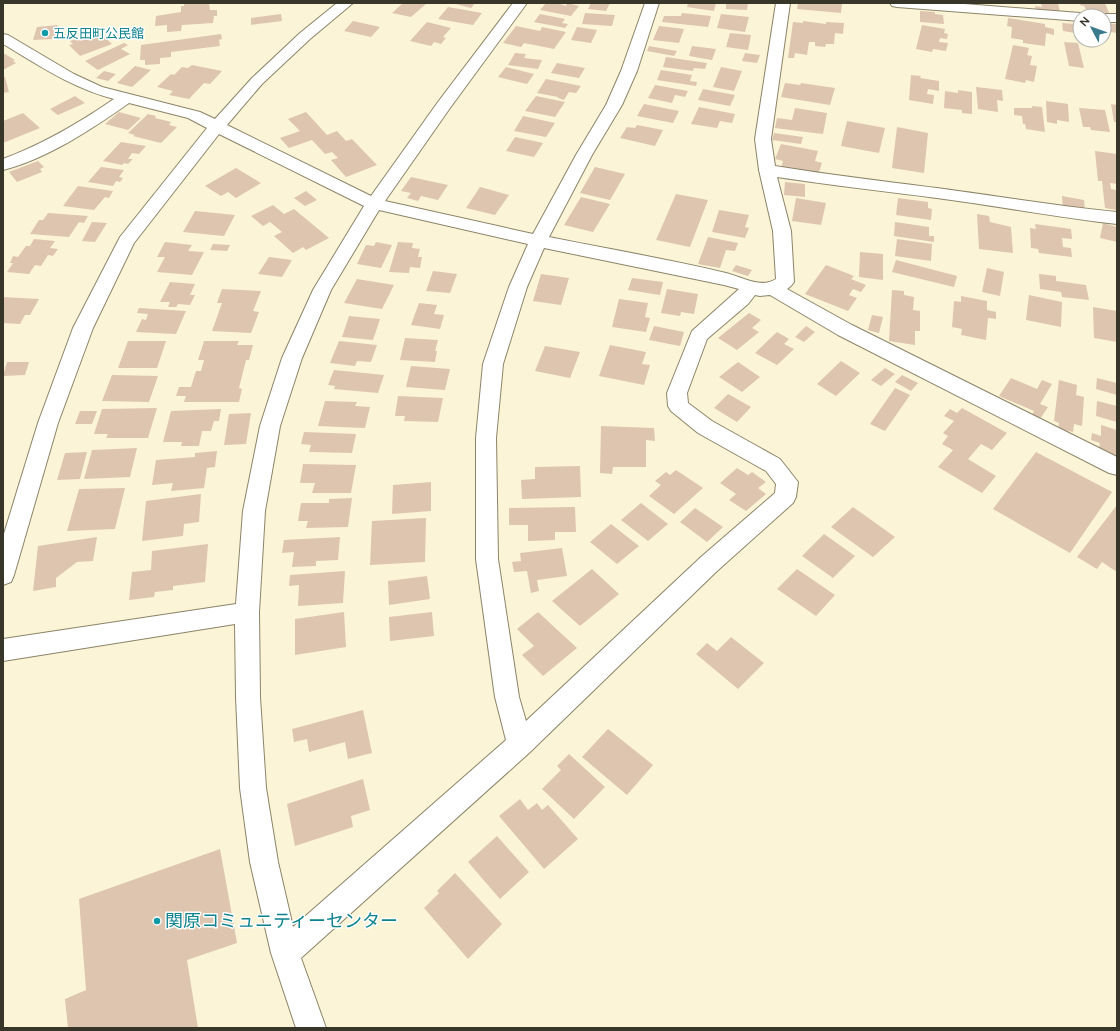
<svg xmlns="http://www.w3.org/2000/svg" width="1120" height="1031" viewBox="0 0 1120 1031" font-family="Figtree,'Noto Sans JP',sans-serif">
	<rect width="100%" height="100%" fill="#fcf4d6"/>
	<path fill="#dec5b0" d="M184 3 209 4 210 10H217V16H214L213 23 182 25 181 31 167 32V25L155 26 156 16 181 12V6H184Z
		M403 3H427L411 17 392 13Z
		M452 3H475L471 8Z
		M546 3H561L560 4 566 6 567 3 579 6 571 16 540 10Z
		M591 3H610L606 11 588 9Z
		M688 3H716L714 11 687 7Z
		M726 3H748L747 10 726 9Z
		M798 3 842 4 841 13 797 9Z
		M1041 3H1058L1060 12 1036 10 1035 6 1042 7Z
		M1079 3H1105L1109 13 1087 12 1084 6 1080 5Z
		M448 7 482 13 473 25 438 19Z
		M920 11 935 12V14L943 15 944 24 920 22Z
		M585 13 615 15 612 26 582 24Z
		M682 13 711 16 708 27 662 22 664 16H681Z
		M281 14 282 21 251 25V18Z
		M540 14 565 19 562 23 568 24 565 28 534 22Z
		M721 14 749 17 745 32 717 28Z
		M1008 18 1045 24V27L1054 29V35L1046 33 1045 46 1023 43V40L1011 38 1012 27 1007 26Z
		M353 21 380 27 371 37 344 31Z
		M803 21 826 24V22L844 23 843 34 835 33 834 44H826L825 47 815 46V42H809L807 55 795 53 794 58H788L793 22 803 23Z
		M427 22 451 28 443 37 446 38 441 44 434 42 431 46 410 41Z
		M1062 23 1075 24V33L1063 31Z
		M1104 23 1117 24V33L1104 31Z
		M58 25 54 39 33 40 37 27Z
		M922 25 945 29 944 33 948 34 947 39 940 38 939 42 948 43 946 51 933 49 932 52 916 49Z
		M516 26 540 31 542 27 566 32 554 49 524 43 521 47 503 43Z
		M659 26 684 29 679 43 653 40Z
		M577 27 597 30 591 43 571 40Z
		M98 31 112 44 80 56 69 45 73 44 70 41Z
		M730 33 751 35 748 50 726 47Z
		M221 34 222 39 219 40 220 46 171 52V57L160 58V64L145 65V60H140L141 45Z
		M1064 42 1078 43 1084 68 1069 66Z
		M124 43 128 45 121 49 130 54 98 70 85 61Z
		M1013 45 1029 48 1027 55 1032 56 1030 65 1037 66 1034 82 1026 80 1025 83 1005 79Z
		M649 46 677 51 674 56 647 51Z
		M692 46 716 49 712 60 689 56Z
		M515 53 526 54 524 58 542 60 538 69 508 65Z
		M745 53 760 55 757 63 742 61Z
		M5 54 15 60 13 61 16 63 3 70V55Z
		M666 57 707 63 705 69 694 68 693 71 663 67Z
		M557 63 585 68 579 78 551 73Z
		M192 65 222 71 210 84 204 83 189 99 169 95 173 91 157 87 171 74 174 75 182 67 188 68Z
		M135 66 151 70 132 87 117 83Z
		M506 67 534 74 527 84 498 77Z
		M721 67 742 71 734 91 713 87Z
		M661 70 692 75 690 81 697 82 696 86 657 80Z
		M104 71 116 74 108 81 96 78Z
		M911 75 921 76 920 78 939 81V91L928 89 927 94 934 95 933 104 909 100Z
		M3 77H5L9 92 3 93Z
		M546 79 581 86 576 93 569 92 564 100 558 98V97L537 93Z
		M785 83 800 85 801 83 835 88 830 105 781 97Z
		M655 85 688 91 685 97 675 95 672 103 648 98Z
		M976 87 1002 90 1003 101 997 100 998 112 978 109Z
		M703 89 735 95 730 106 698 100Z
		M958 90 972 92V114L962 113V110L944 108 945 91 958 93Z
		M75 96 85 103 58 115 50 109Z
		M536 96 565 102 555 117 525 111Z
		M1046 101 1068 104 1069 122 1057 120V124L1047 122Z
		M644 104 679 111 673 123 637 116Z
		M1111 104 1117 105V122H1114Z
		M1032 106 1042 107 1045 132 1026 129 1025 124H1023L1022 116 1014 115V108H1032Z
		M699 107 735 114 732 123 720 121 717 128 691 124Z
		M795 108 827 113 823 134 775 128 777 118 792 120Z
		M1079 108 1105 110 1110 132 1091 130 1090 127H1083Z
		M119 112 141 118 128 130 105 124Z
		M306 112 327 135 337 131 346 141 352 139 377 165 346 177 331 160 338 158 332 152 325 154 312 140 289 148 280 138 300 131 288 119Z
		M23 113 40 128 3 143V121Z
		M148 114 156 116 155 118 171 122 169 125 177 127 161 143 133 136 135 135 128 133Z
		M523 116 555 123 546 137 514 131Z
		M847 121 885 128 879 153 841 146Z
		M637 125 663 130 655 146 620 138 627 127 635 128Z
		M897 127 928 133 924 173 892 168Z
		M774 133 803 137 801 144 772 140Z
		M515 137 543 143 534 157 506 151Z
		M121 142 146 146 139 154 132 153 128 159H133L128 164 124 163 122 165 103 161Z
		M781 144 818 151 815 161 822 163 818 175 781 168 783 161 775 159Z
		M1095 151 1117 154V184L1110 183 1111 189 1117 190V210L1105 208 1102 181H1098Z
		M38 161 44 167 40 169 42 172 17 182 9 172Z
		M101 167 124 170 119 177 123 178 120 182 116 181 113 186 88 182Z
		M595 167 625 174 610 200 580 193Z
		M236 168 261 183 236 198 228 192 221 196 205 186Z
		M411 177 448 185 438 200 421 196 418 201 407 198 411 193 401 191Z
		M785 182 805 184V197L784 195Z
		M78 186 113 191 109 198 105 197 94 210 63 206Z
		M480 187 509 195 495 215 466 208Z
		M306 191 317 200 305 206 294 198Z
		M676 194 708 200 690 247 656 240Z
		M1062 196 1084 200 1085 211 1063 208Z
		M581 197 610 204 593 232 564 225Z
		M796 198 826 203 821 225 792 221Z
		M898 198 928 202V208L932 209 931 220 896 215Z
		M273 205 284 214 294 209 329 238 306 250 303 247 293 253 274 236 282 232 270 222 263 226 251 216Z
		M719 210 749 215 745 227 749 228 745 238 712 232Z
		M195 211 235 215 224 236 183 232Z
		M48 213 88 216 84 223 79 222 69 237 30 234 39 220H43Z
		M977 214 989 216 990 222 1011 227 1013 253 979 249Z
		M92 222 107 223 95 242 82 241Z
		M895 222 929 227V236H934V242L894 236Z
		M1103 223 1117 227V242L1100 238Z
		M1035 224 1071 229 1072 239 1062 238 1063 247 1071 248 1072 257 1039 253 1038 249 1031 248 1030 228 1036 229Z
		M708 237 738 243 735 251 726 250 720 268 698 264Z
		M34 239 55 241 50 248 58 249 53 256 48 255 41 266 35 265 29 274 7 272 13 263H10L13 256 18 257 26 246H30Z
		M897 239 932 244 931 261 895 256Z
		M165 242 192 245 188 251 204 252 192 275 157 272 165 257H157Z
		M376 242 392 245 381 268 357 264 366 245 374 246Z
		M398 242 413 243 412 248 420 249 418 257H422L420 268 410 267 409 273 389 272Z
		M213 244 230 245 227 251 210 250Z
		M860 252 883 254V280L859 277Z
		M269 257 292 260 282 277 258 274Z
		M896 260 957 276 954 287 892 272Z
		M736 265 752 270 748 276 732 271Z
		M826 265 854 276 851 279 866 285 861 292 853 289 849 295 857 298 848 311 805 294Z
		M987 268 1004 272 1000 296 982 292Z
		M433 271 457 274 450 293 426 291Z
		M541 274 569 278 561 305 533 301Z
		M1039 274 1056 276V281L1086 285 1089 300 1062 297 1061 292 1040 289Z
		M632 278 663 282 660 295 628 290Z
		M357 279 394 285 382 309 344 303Z
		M170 282 195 284 190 295H195L190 305 178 304 176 307H168L170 302H160Z
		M222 289 261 291 253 311 259 312 251 333 212 331 222 303H217Z
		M667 289 698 294 694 314 681 312 680 316 661 313Z
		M892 290 904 291V295L914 297 913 310 920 311V331H915V345L889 341Z
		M1029 295 1062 302 1061 327 1026 320Z
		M961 296 987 301V310L996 312V319L988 318 986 340 961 335 962 329 952 327 954 301 961 302Z
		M3 297 39 299 30 315H25L20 324 3 323Z
		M619 299 648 303 645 317 650 318 646 332 612 327Z
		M419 303 437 305 434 314 444 315 440 329 411 325Z
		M1093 307 1117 311V342L1094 338Z
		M139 308 186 311 176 334 136 332 142 319 146 320 148 314 137 313Z
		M749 313 761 320 752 328 759 332 737 350 718 338Z
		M872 315 883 317 879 333 868 330Z
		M349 316 380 319 373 340 342 337Z
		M654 326 684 332 680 346 649 340Z
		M806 326 815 332 804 342 795 337Z
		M777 332 789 339 784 344 794 349 777 365 755 353Z
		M405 338 438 340 435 351H437L435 362 400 360Z
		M128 341H166L157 368H118Z
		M204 341H239L237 345H253L249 360H246L239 388 242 389 239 402H184L186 396H176L179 387H191L196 371H201L204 360H198Z
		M339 341 377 345 371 362 357 361 355 366 330 363Z
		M610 345 646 352 642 364 650 365 644 385 599 376Z
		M545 346 580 352 570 378 535 371Z
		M841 361 860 373 836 396 817 384Z
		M7 362H29L25 375 3 376Z
		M738 362 760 377 742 392 719 377Z
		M411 366 450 369 445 390 406 387Z
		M885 368 895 374 881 386 871 380Z
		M334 370 384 375 378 393 334 389 335 386 328 385Z
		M112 375 158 376 149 402 102 401Z
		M902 375 918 383 911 391 895 382Z
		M1011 378 1037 389 1042 380 1052 384 1040 404 1048 407 1040 419 1032 415 1034 411 999 396Z
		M1097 378 1117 383V395L1096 389Z
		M1059 380 1077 385 1076 395 1084 397 1082 426 1074 424 1073 432 1058 429 1059 423 1054 421Z
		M895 388 910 395 885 431 870 424Z
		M728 394 751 407 737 422 714 408Z
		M398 396 443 398 438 422 404 421 405 416H395Z
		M325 401 357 402 355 406 370 407 365 428 318 426Z
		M1097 401 1117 406V422L1096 416Z
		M157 408 148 438H106L108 434H94L102 409Z
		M962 408 1007 433 992 450 981 444 968 459 996 476 982 493 938 467 953 450 942 444 948 436 943 433 954 421 944 416 950 409 957 413Z
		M221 409 219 421H214L211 431H202L199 446H181L182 442H163L171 411Z
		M80 411H97L92 424H75Z
		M251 413 246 444 224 445 229 414Z
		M1101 425 1117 430 1116 457 1098 452 1100 443 1091 440 1092 433 1101 436Z
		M601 426 654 428 655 441 646 440V467H613L612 474 600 473Z
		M304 432 356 434 352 453 309 452 311 445 301 444Z
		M137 448 130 477 84 479 92 450Z
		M217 451 215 467 207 468 204 488 171 491 173 483 152 485 156 460 195 457V453Z
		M87 452 80 479 57 480 65 453Z
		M1036 452 1112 492 1070 553 993 509Z
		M303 464 356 465 351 493H312L315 483H300Z
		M580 466 581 497 522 499 521 480 535 479V467Z
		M737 468 748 475 752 472 766 482 758 488 766 494 746 511 729 500 736 494 720 483Z
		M676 470 703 488 674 514 649 496 661 485 655 481 666 472 670 475Z
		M431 482V511L392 514 393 485Z
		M125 488 115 529 67 531 79 489Z
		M201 494 199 522 184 524 183 536 142 541 146 501Z
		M352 498 348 527 306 528 308 521H298L301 503H329V499Z
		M641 503 668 524 648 541 621 520Z
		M1117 505V572L1102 562 1097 569 1077 557Z
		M575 507 576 532H555V540L528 541V525H509V508Z
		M853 507 895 537 873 557 831 527Z
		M695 508 723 527 707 542 680 522Z
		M426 518 425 562 370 565 372 521Z
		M611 524 639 546 617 564 590 542Z
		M824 534 855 556 833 578 802 556Z
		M97 537 93 561 77 562 56 578V587L33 591 38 546Z
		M340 537 338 560 316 561V566L292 567 294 552 282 553 284 540Z
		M208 544 205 582 173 586V590L155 592 154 597 129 600 132 572 151 570 152 551Z
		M562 548 567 576 537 580 539 591 531 593 527 571 514 572 512 562 521 561 520 553Z
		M592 569 619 594 580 626 552 601Z
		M797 569 835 595 816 616 777 589Z
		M345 571 343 603 298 606 299 585 289 586 290 575Z
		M427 576 430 599 389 605 388 581Z
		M344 612 346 647 295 655V619Z
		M432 612 434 636 390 641 389 617Z
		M538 612 577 648 543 676 522 655 534 646 517 629Z
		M731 637 764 663 738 689 696 654 707 643 717 651Z
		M363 710 372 753 348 759 345 742 309 752 307 739 294 742 292 729Z
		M608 729 653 765 627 795 582 757Z
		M569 754 605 787 574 819 542 789 561 770 557 766Z
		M363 779 370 810 351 816 353 827 295 846 287 804Z
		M520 799 528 810 537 803 542 810 548 805 578 839 544 869 499 816Z
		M497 836 529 872 500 899 468 862Z
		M220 849 237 943 187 960 198 1028H68L65 999 86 990 79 899Z
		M455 873 502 924 468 959 424 908 439 893 437 891Z"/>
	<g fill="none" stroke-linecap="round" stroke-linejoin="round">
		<g stroke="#8b8469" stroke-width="2">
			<path id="street" d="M337 3H353L310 39 262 84 227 125 371 196 438 102 513 3H527L450 108 385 201 533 234 576 155 606 105 621 71 645 3H659L637 71 622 105 592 155 549 237C608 249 668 259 726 273 743 277 760 289 776 279L773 231 759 170 755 139 776 3H790L771 139 775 166C829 175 883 181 937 188 997 196 1057 206 1117 212V224C1057 217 997 206 937 198 883 191 830 185 777 177L791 231 794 282 791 286 787 289 852 325 1117 457V475L1109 473 838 335 770 295 760 296 755 295 748 304 707 339 687 393 688 403 712 421 780 459 798 482 796 497 793 503 717 571 529 753 301 958 326 1028H296L271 953 250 862 240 788 236 697 235 624 3 661V639L236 604 243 511 260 426 282 358 313 290 364 206 219 134 134 243 93 328 58 423 14 575 11 582 3 585V537L38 423 73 328 120 237 207 128 188 118 129 103C92 129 47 159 3 170V159C43 144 79 123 114 99 72 88 40 66 3 44V34L8 35 74 74 102 87 200 112 215 119 252 78 300 33ZM379 210 528 244 509 287 483 364 476 438V559L495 697 506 740 293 927 278 862 266 788 260 697 259 612 265 511 280 426 302 358 331 290ZM544 248 724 285 739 289 692 331 667 393 668 406 671 411 698 433 766 471 776 484 775 493 701 557 526 721 519 697 498 559 496 438 503 364 527 287Z
				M890 3H952L1080 13 1086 16H1080V21L897 7 892 6Z
				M1104 14H1117V22H1104V16H1098Z"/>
		</g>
		<use href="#street" fill="#fff" fill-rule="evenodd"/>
	</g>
	<g fill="#0f9aa8" stroke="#fff" stroke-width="1.5">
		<circle cx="45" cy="33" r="4"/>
		<circle cx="157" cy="921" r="4"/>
	</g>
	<g text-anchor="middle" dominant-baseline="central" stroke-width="3" stroke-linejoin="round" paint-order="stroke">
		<g font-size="13" fill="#0d838f" stroke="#fff" text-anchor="start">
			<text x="53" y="33">五反田町公民館</text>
		</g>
		<g font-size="18" fill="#0d838f" stroke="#fff" text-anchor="start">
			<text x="165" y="921">関原コミュニティーセンター</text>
		</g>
	</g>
	<rect width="1120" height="1031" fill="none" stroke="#383529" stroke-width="8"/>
	<g transform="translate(1092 28) rotate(311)"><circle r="19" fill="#ffffff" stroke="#afaea9"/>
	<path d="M0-3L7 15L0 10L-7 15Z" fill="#397a8d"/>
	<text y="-6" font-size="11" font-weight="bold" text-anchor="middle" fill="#383529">N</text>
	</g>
</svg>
